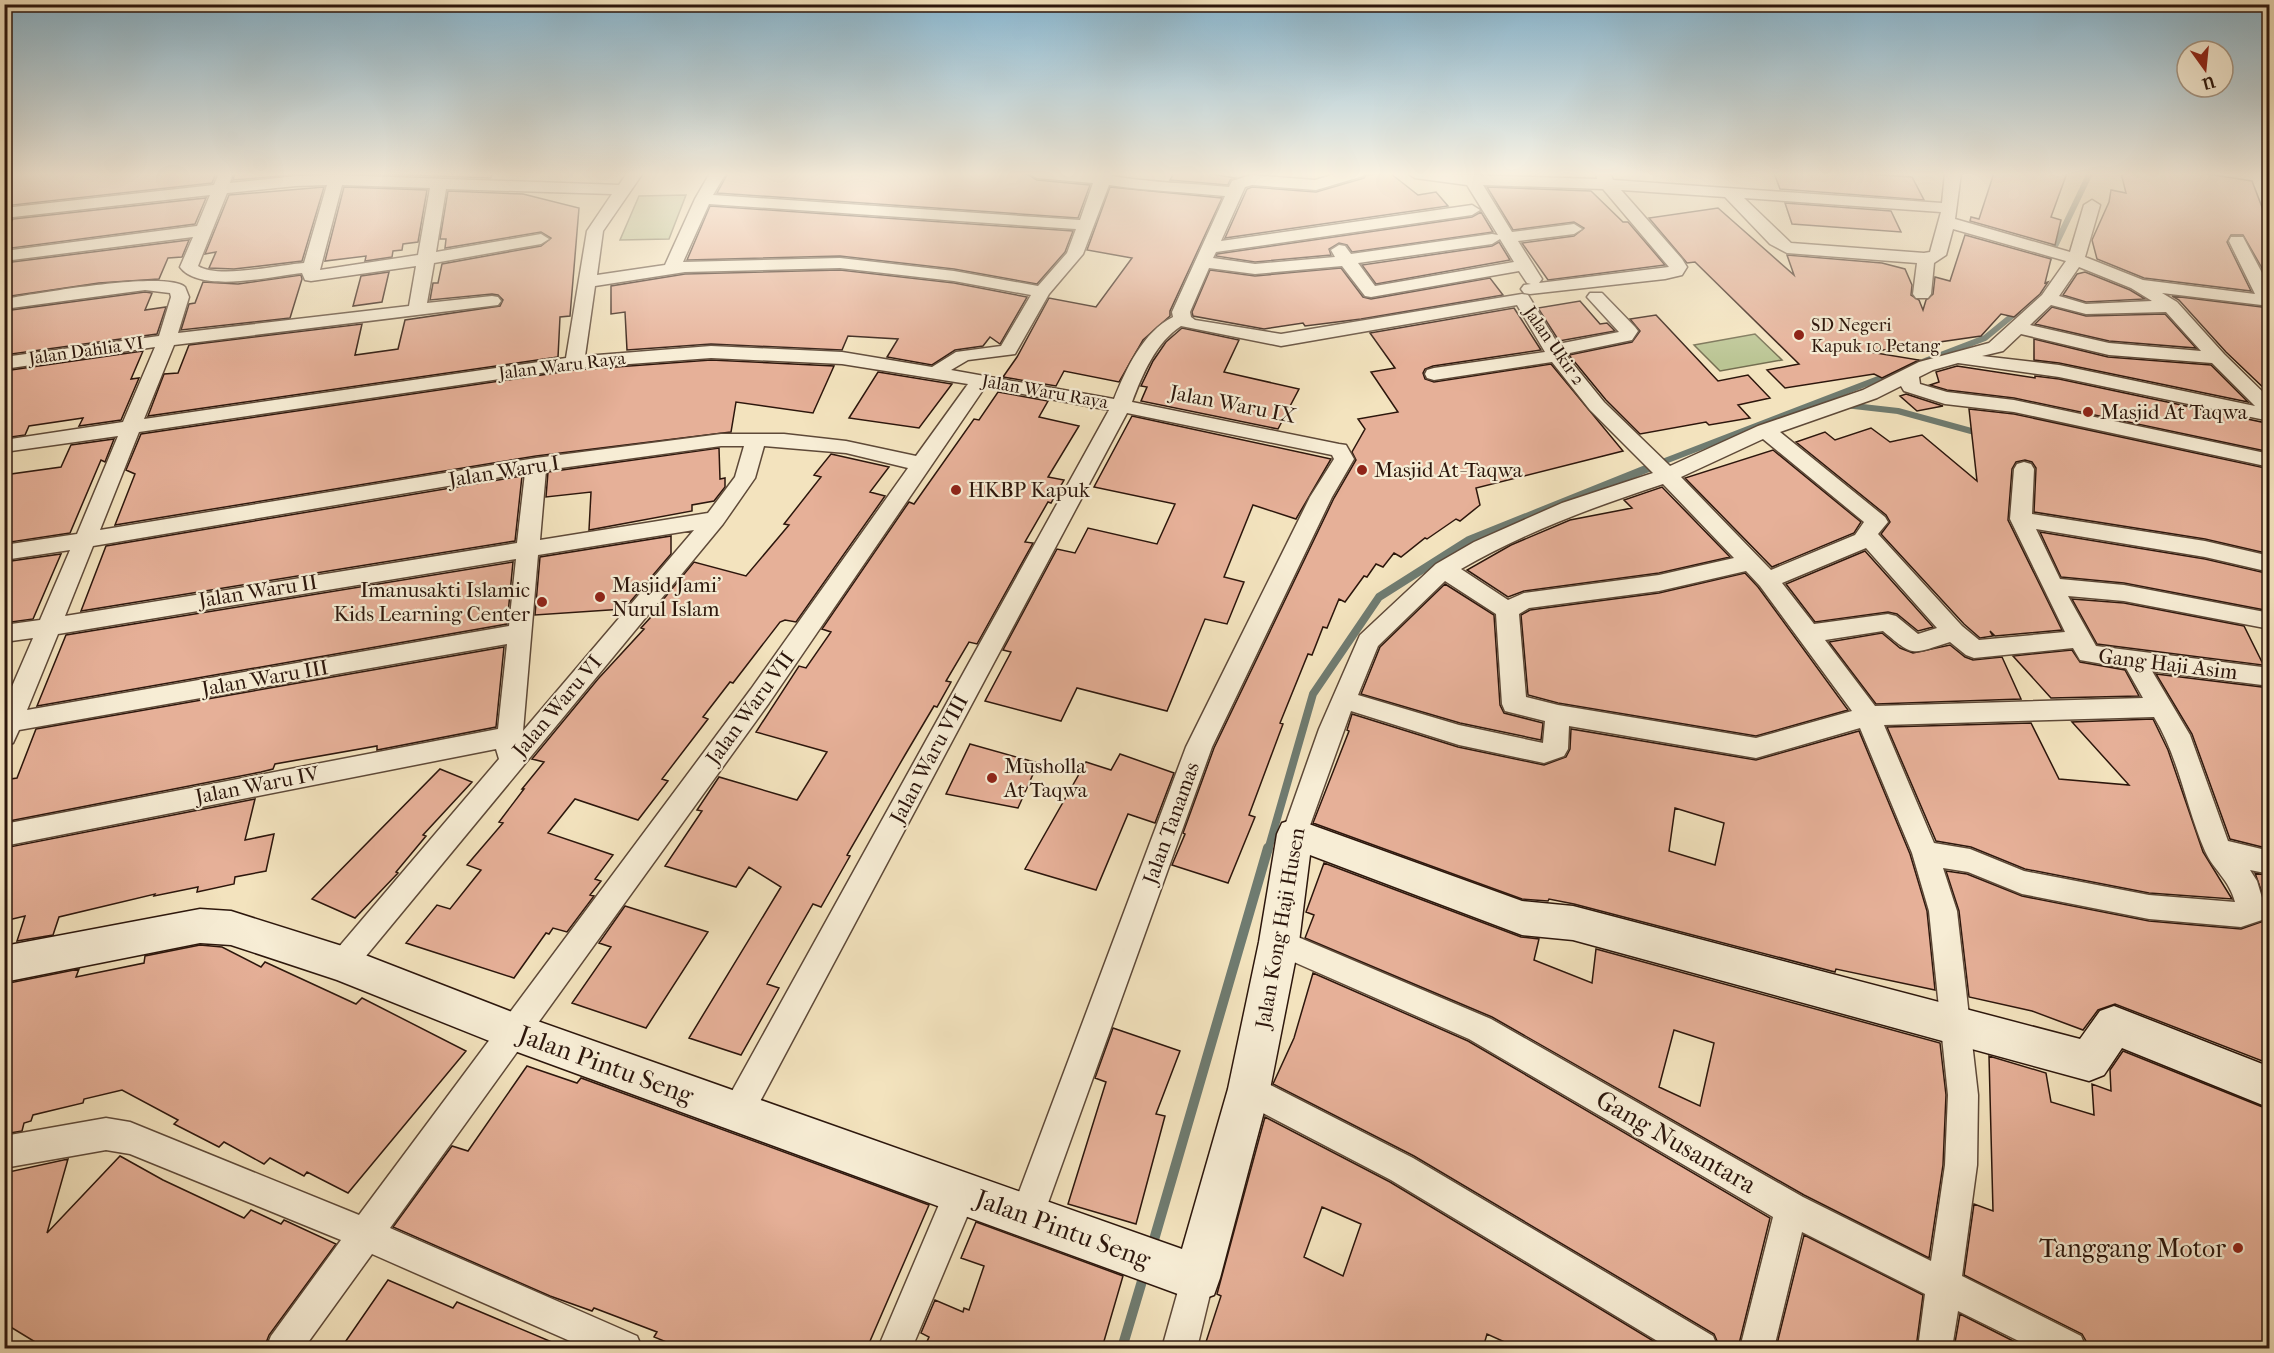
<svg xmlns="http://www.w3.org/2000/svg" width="2274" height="1353" viewBox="0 0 2274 1353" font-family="'IM FELL French Canon',serif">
	<rect width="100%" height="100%" fill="#f3e3be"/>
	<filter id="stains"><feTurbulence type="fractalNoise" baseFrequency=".00333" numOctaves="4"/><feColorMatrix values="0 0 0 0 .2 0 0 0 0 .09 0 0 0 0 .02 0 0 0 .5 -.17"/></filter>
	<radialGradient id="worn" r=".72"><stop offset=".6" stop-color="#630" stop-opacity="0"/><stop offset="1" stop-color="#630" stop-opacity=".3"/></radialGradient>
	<path fill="#bac493" stroke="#736d50" stroke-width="1.5" d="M686 195 669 239 620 240 639 196Z
		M1755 334 1782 360 1720 371 1694 345Z"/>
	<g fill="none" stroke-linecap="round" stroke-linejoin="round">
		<path stroke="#6f7b70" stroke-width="6" d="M2045 267 2090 173
			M1845 405 1898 411 1982 434
			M1652 466 1985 338 2018 311"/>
		<path stroke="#6f7b70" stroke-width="8" d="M1268 850 1313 694 1379 597 1469 540 1656 465"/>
		<path stroke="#6f7b70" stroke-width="10" d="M1151 1250 1268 848
			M1122 1348 1145 1271"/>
	</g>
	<path fill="#e6b098" stroke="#2c160c" stroke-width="1.5" fill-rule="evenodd" d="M4 173H216L212 183 4 206Z
		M235 173H319L233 180Z
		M348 173H492L491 178Z
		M728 173H1018L1027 174 1037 180 1090 185 1078 218 717 193Z
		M1174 173H1207L1235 178 1230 180 1228 185 1170 180Z
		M1390 173 1418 195 1436 192 1448 206 1225 238 1247 189 1252 187 1316 192 1364 178 1366 175Z
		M1774 173H1851L1912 177 1924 200 1780 189Z
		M1994 173H2067L2051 217 2061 220 2055 245 1970 221 1971 217 1979 219Z
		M2121 173H2201L2252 181 2270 228V282L2243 235H2231L2227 242 2251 291 2144 278 2097 259 2092 240 2109 202 2111 190 2126 193Z
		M324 187 302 261 234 269 209 268 216 252 205 254 229 195Z
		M344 187 427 190 418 242 403 244 402 250 393 251 392 257 365 261 366 256 325 261Z
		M1110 187 1222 198 1170 311V316L1143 340 1119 382 1064 371 1056 386 1003 377 1017 357 1049 298 1096 307 1132 258 1087 250Z
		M1487 187 1591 191 1623 222H1628L1665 265 1548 280 1522 243 1574 236 1584 228 1574 222 1513 230Z
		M448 191 523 194 579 208 570 316 560 317 558 357 148 416 164 374 178 373 189 345 362 324 355 355 398 349 405 320 500 306 503 300 498 295 492 294 430 300 433 283H438L442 264 541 246 551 238 541 232 445 248 446 239H440Z
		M206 198 195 224 4 249V232L13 219Z
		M1785 203 1891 211 1901 232 1792 224Z
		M710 206 1073 231 1065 252 1037 284 954 269 840 256 687 260Z
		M1718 208 1794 275 1787 255 1882 263 1905 269 1912 285 1911 295 1919 300 1923 310 1926 300 1933 294 1935 277 1950 281 1965 235 2051 259 2045 283 2048 282 2040 294 2014 317 2001 314 1981 336 1870 352 1919 360 1882 378 1874 374 1785 388 1767 370 1799 364 1695 262 1687 263 1649 218Z
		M1481 212 1493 232 1352 252 1347 245 1339 243 1329 249 1331 255 1255 262 1216 256 1217 254 1472 217Z
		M189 240 182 257 168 258 159 279 99 283 4 297V263Z
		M1499 242 1510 260 1376 284 1362 265 1492 246Z
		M1341 268 1363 297 1371 299 1490 278 1503 295 1361 319 1305 326 1303 323 1264 329 1193 316 1192 312 1210 270 1255 276Z
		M840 270 954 283 1027 297 1000 344 990 337 983 346 955 350 932 365 887 357 898 339 848 336 842 350 711 344 627 350 625 312 611 314V286L685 274Z
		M389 272 382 302 353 306 361 276Z
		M2085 272 2130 290 2145 299 2086 302 2063 295 2077 274Z
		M301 275 302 279 290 318 181 330 189 304 195 303 203 282 238 284Z
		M145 292 152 293 145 310 166 307 157 334 4 355V311Z
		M2172 296 2270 308V394L2226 352 2179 300Z
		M1580 301 1600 324 1607 323 1615 331 1559 341 1538 308Z
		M2052 307 2086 316 2165 314 2196 348 2109 341 2035 324Z
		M1514 308 1541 350 1433 366 1425 369 1423 373 1425 379 1434 382 1551 364 1623 451 1476 488 1480 505 1460 521 1456 519 1427 539 1425 538 1401 557 1394 553 1383 567 1376 564 1367 577 1364 576 1345 602 1339 599 1327 628 1323 627 1312 655 1308 654 1280 723 1283 724 1249 815 1255 817 1228 883 1172 865 1185 834 1183 833 1214 748 1334 498 1356 460 1352 452 1365 429 1358 419 1398 412 1371 372 1395 368 1370 333Z
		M1656 315 1718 381 1748 375 1770 398 1738 405 1750 418 1709 425 1706 422 1640 434 1606 400 1569 355 1632 342 1640 331 1630 319Z
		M1182 328 1239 340 1224 372 1299 389 1278 429 1141 401 1147 387 1141 386 1153 361 1166 342Z
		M2034 339 2108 357 2211 365 2248 402 2059 363 2034 360Z
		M143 351 131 379 139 378 121 420 79 426 83 418 29 426 25 435 4 438V371Z
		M711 360 834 366 813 413 736 402 731 432 536 456 115 525 135 474 126 470 141 434 575 370Z
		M1957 366 2035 378V376L2059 379 2266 423 2270 430V452L2014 398 1947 390 1930 385 1939 382 1936 372Z
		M878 372 952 384 919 428 849 418Z
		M998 392 1048 401 1039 417 1079 426 1048 477 1064 480 1051 503 1048 502 1025 542 1033 543 977 644 969 642 946 681 951 682 937 707 934 706 905 755 847 855 850 856 821 907 813 904 767 984 779 988 741 1055 689 1038 781 887 749 867 736 887 665 866 702 811 697 810 719 777 797 800 827 752 756 732 799 666 806 668 831 632 822 629 909 502 914 504 974 419 979 420Z
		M1906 394 1943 406 1917 411 1900 396Z
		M1969 409 2014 414 2270 469V554L2205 539 2034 512 2036 468 2032 462 2025 460 2016 462 2012 469 2008 520 2062 630 1995 636 1990 631 1993 636 1980 638 1964 624 1881 534 1890 522 1886 515 1796 442 1825 432 1835 440 1871 428 1890 442 1922 435 1977 481Z
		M1132 416 1331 459 1296 519 1253 505 1224 577 1244 582 1227 624 1205 619 1167 711 1077 688 1061 721 985 701 1011 652 1003 650 1057 549 1075 553 1088 528 1157 544 1175 504 1094 487Z
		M114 439 105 462 101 460 70 533 4 543V475L61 467 71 445Z
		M719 448 720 479 725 478V487L714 501 692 505V511L589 530 591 492 546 497 548 472Z
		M1773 450 1861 522 1854 533 1772 567 1685 478Z
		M831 454 889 467 870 492 885 496 796 622 785 620 780 622 733 683 730 682 703 717 708 719 662 779 668 781 638 820 575 799 548 833 613 855 595 879 601 881 590 895 594 896 567 932 553 928 549 934 546 933 514 978 406 943 437 905 450 909 481 870 467 865 503 823 499 822 524 789H522L544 762 532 759 598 679 644 629 641 628 660 607H657L694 562 746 576 789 525 784 524 821 477 814 475Z
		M522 476 515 541 81 611 106 546Z
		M1662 487 1730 557 1659 573 1524 591 1508 597 1467 570 1511 545 1570 520 1632 508 1624 500Z
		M2040 532 2205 559 2270 574V611L2124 583 2061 577Z
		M671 536V554L624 609 535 615 540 557Z
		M1865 551 1933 627 1918 631 1897 614 1888 612 1815 622 1786 584Z
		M61 554 33 619 4 623V562Z
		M513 562 507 624 37 706 66 635Z
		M1745 573 1758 587 1848 710 1756 736 1558 703 1528 695 1521 615 1530 610 1659 593Z
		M1445 584 1494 615 1500 705 1504 713 1543 723 1541 740 1460 723 1361 694 1380 647Z
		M2072 599 2124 603 2244 626 2262 662H2270V666L2097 644Z
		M1882 633 1900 648 1913 653 1950 645 1965 657 1973 660 2002 657 2021 699 1876 704 1829 642Z
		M504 647 496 727 377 750V746L275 764 273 769 261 772 4 822V780L17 778 36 729Z
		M2072 650 2080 662 2125 670 2139 696 2051 698 2013 656Z
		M2156 674 2270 688V849L2230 839 2192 734Z
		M1352 714 1458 747 1544 765 1566 757 1570 749 1571 729 1756 760 1859 731 1910 854 1927 911 1935 990 1836 969 1835 972 1574 904 1549 899 1548 901 1522 899 1313 823 1349 731 1347 730ZM1675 808 1724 823 1715 865 1669 851Z
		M2153 719 2168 750 2203 852 2232 899 2149 893 2025 869 1971 847 1936 841 1887 727 2031 723 2059 779 2129 785 2072 722Z
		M970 744 1038 763 1018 808 946 794Z
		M1120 754 1174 773 1155 823 1128 814 1096 890 1025 869 1086 762 1111 770Z
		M440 769 472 782 423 835 426 836 396 872 398 873 355 918 312 899Z
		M255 799 245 840 274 834 266 871 235 877 234 884 197 892 198 887 154 896 155 894 59 917 53 935 17 941 25 916 4 921V848Z
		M1324 863 1521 937 1539 939 1534 960 1592 983 1596 949 1940 1043 1946 1095 1943 1165 1929 1258 1804 1195 1492 1017 1305 938 1314 915 1306 912ZM1674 1030 1714 1043 1700 1106 1659 1087Z
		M1946 871 1967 874 2022 896 2149 921 2241 929 2264 921 2268 910 2255 873 2270 876V1064L2115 1004 2098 1010 2083 1030 2032 1011 1969 997 1959 911Z
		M625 906 708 932 646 1028 572 1003 611 947 599 943Z
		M200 945 222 947 261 967 265 962 356 1004 362 998 466 1051 348 1193 307 1172 304 1176 270 1158 264 1164 224 1142 219 1147 174 1124 178 1120 122 1090 84 1099 83 1103 33 1115 31 1121 24 1123 22 1131 4 1134V984L79 969 76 977 144 963 145 956Z
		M1313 973 1468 1041 1770 1218 1738 1348H1720L1714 1334 1414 1156 1273 1084 1294 1038Z
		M1113 1028 1180 1051 1156 1114 1165 1116 1136 1224 1068 1204 1106 1082 1095 1078Z
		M2123 1051 2270 1110V1348H2090L2082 1334 1964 1275 1974 1204 1993 1211 1989 1056 2046 1073 2051 1102 2094 1115 2092 1084 2111 1091 2110 1070Z
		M527 1066 577 1083 581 1078 929 1205 867 1348H681L654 1337 657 1332 594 1308 592 1311 550 1296 393 1227 452 1146 468 1151Z
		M1265 1117 1390 1182 1665 1348H1518L1487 1334 1483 1348H1204L1221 1296 1217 1294ZM1322 1207 1361 1224 1343 1276 1304 1257Z
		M120 1156 163 1180 244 1218 251 1210 281 1224 284 1220 336 1244 269 1335 264 1348H45L4 1323V1173L68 1159 47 1233Z
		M976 1222 1123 1276 1102 1348H924L929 1337 921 1333 935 1300 963 1312 964 1308 969 1310 984 1266 961 1258Z
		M1804 1235 1923 1295 1916 1348H1776Z
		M388 1280 453 1308 457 1302 566 1348H341Z
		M1960 1314 2027 1348H1954Z"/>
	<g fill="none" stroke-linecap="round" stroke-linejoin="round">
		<g stroke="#5e4938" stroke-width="3">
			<path id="street" d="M219 173H233L230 183 296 176 336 175 619 185 627 173H643L603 231 597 275 665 265 695 199 710 173H726L713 195 1080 220 1093 183 1037 178 1029 173H1113L1112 176C1151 183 1190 183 1229 187L1232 181 1251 175 1315 180 1339 173H1365L1363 176 1316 190 1252 185 1245 187 1221 241 1472 205 1480 210 1472 215 1216 252 1213 258 1255 264 1335 257 1331 250 1339 245 1345 246 1351 254 1492 234 1498 235 1467 185 1415 178 1407 173 1597 179 1596 173H1610L1613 180 1942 203 1945 173H1961L1955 219 2070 252 2084 205 2092 200 2100 205 2085 257 2143 280 2255 294 2229 241 2231 237H2243L2270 288V306L2162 293 2177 302 2224 354 2270 399V421L2059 377 1958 363 1933 370 1919 377 1920 384 1947 392 2014 400 2270 454V467L2014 412 1945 404 1904 391 1901 386 1877 398 1780 432 1885 517 1888 522 1878 534 1962 626 1979 640 2065 632 2010 519 2014 469 2017 464 2024 462 2031 464 2034 469 2032 514 2205 541 2270 556V572L2205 557 2036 529 2060 579 2124 585 2270 613V629L2124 601 2068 596 2096 646 2270 668V686L2152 671 2190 735 2228 841 2270 851V874L2250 870 2257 881 2266 911 2262 920 2241 927 2149 919 2022 894 1968 872 1943 868 1957 911 1978 1095 1977 1165 1962 1276 2081 1336 2086 1348H2033L1958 1311 1952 1348H1918L1925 1294 1802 1232 1774 1348H1740L1773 1217 1469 1039 1269 951 1265 942 1269 933 1279 929 1491 1019 1803 1197 1931 1261 1945 1165 1948 1095 1929 911 1912 853 1860 728 1756 758 1569 726 1568 749 1564 756 1544 763 1459 745 1351 711 1304 842 1295 845 1286 842 1282 834 1319 729 1360 635 1436 564 1474 542 1562 503 1653 473 1590 410 1552 362 1434 380 1427 378 1425 374 1427 370 1434 368 1545 352 1517 305 1281 346 1181 326C1156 342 1142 375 1132 402L1339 444 1346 445 1354 459 1332 497 1212 747 1039 1228 1027 1233 1015 1228 1010 1216 1186 747 1310 497 1334 459 1332 455 1127 413 748 1124 737 1128 726 1124 721 1113 726 1102 1109 410 985 387 769 703 390 1228 637 1336 642 1348H586L372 1254 304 1348H266L271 1336 341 1240 130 1154 106 1150 4 1168V1136L106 1118 130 1122 359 1215 751 689 908 468 846 453 764 446 755 478 723 524 352 973 342 977 332 973 328 964 332 955 499 759 496 749 4 846V824L498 729 507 644 19 730 13 743 4 746V705L33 638 4 642V625L40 620 70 550 4 560V545L77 534 118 436 4 452V440L123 422 155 347 4 369V357L159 336 171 297 170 293 145 290 4 309V299C35 294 166 270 185 287L189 297 178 333 409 306 416 266 311 281 305 280 302 273C273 276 200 294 180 267L193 237 4 261V251L197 226 210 195 4 218V208L214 185ZM327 185 304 263C279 265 218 279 198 266L227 193 296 186ZM342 185 430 188 418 255 320 270ZM1109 185C1147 191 1186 192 1225 196L1172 312 1173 317C1143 332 1126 369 1114 399L951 370 968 360 1015 354 1049 294 1083 254ZM1483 185 1603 189 1669 267 1539 283 1542 279 1518 241 1574 234 1582 229 1574 224 1512 232ZM446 189 612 194 587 231 566 358 144 419 174 345 498 305 501 301 498 297 492 296 427 303 434 263 541 244 549 239 541 234 436 252ZM1621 190 1725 197 1770 244 1787 253 1917 263 1913 294 1916 298H1928L1931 294 1934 263 1946 255 1953 229 2066 261 2042 295 1989 343 1919 362 1863 390 1758 426 1670 466 1604 402 1565 354 1632 340 1638 331 1635 327 1602 293H1590L1587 297 1619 332 1558 344 1528 295 1522 294 1281 334 1195 320 1191 317 1190 312 1209 268 1255 274 1342 266 1365 296 1371 297 1519 271 1527 283 1531 284 1524 285 1521 289 1524 293 1530 294 1665 279 1682 275 1687 267 1682 259ZM1744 198 1941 212 1930 252 1924 253 1791 243ZM709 204 1076 229 1067 253 1038 286 954 271 840 258 683 262ZM1500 239 1514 262 1375 286 1358 263 1492 244ZM2079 267 2131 288 2152 301 2086 304 2059 296ZM840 268 954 281 1031 295 1001 346 956 352 932 367 842 352 711 346 585 356 595 286 685 272ZM2051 305 2086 314 2166 312 2201 351 2109 343 2030 325ZM2021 334 2109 355 2212 363 2255 406 2059 365 1982 356 2003 351ZM711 358 842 364 968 384 916 456 846 441 784 434H721L536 458 100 530 139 432 575 368ZM1763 439 1864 522 1855 535 1771 570 1681 477ZM721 446H744L735 477 708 513 540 540 546 470ZM525 473 517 543 65 616 93 546ZM1663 484 1734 558 1659 575 1524 593 1508 600 1461 569C1525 532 1593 507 1663 484ZM694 530 523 731 538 555ZM1866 548 1937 628 1918 634 1896 616 1888 614 1814 624 1782 583ZM516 559 509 626 27 710 58 634ZM1746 571 1760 586 1852 711 1756 738 1558 705 1526 697 1519 614 1529 608 1659 591ZM1445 581 1496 614 1502 704 1505 711 1545 721 1543 743 1459 725 1358 695 1378 646ZM1883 631C1915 658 1911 654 1950 642L1966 655 1974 658 2073 648 2080 660 2126 668 2143 698 1875 706 1825 640ZM2154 717C2179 758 2186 807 2205 851 2214 871 2229 879 2235 902L2149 895 2024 871 1970 849 1934 843 1884 725Z
				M1249 1074 1413 1158 1713 1336 1718 1348H1669L1391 1180 1238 1100 1234 1089 1238 1078Z
				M961 1177 973 1181 977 1193 912 1348H878L949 1181Z
				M1197 1261 1209 1266 1214 1278 1197 1348H1162L1185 1266Z"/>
		</g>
		<g stroke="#2c160c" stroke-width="3">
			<path id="secondary" d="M1295 819 1522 901 1573 906 2080 1039 2100 1011 2114 1006 2270 1067V1108L2122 1048 2104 1075 2089 1081 1573 940 1522 935 1310 855 1299 942 1270 1089 1220 1278 1214 1295 1197 1301 512 1050 337 980 231 945 200 943 4 982V946L200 909 231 911 342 946 512 1012 1182 1249 1228 1089 1259 942 1277 834 1282 823Z"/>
		</g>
		<use href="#street" fill="#f7edd5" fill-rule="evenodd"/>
		<use href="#secondary" fill="#f7edd5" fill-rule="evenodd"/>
	</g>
	<linearGradient id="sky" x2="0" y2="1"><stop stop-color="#89b8d2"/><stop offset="0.48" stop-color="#faf2e2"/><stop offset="1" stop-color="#faf2e2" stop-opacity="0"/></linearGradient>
	<rect width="2274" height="363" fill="url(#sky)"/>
	<g fill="#8f2418" stroke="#f7edd5" stroke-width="2">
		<circle cx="1799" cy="335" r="6"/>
		<circle cx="2088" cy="412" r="6"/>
		<circle cx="1362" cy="470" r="6"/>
		<circle cx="956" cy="490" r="6"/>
		<circle cx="600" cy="597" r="6"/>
		<circle cx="542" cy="602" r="6"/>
		<circle cx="992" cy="778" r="6"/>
		<circle cx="2238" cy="1248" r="6"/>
	</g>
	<g text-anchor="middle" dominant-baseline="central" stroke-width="4.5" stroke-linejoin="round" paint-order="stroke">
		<g font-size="18" fill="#2c160c" stroke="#f7edd5" text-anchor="start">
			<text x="1811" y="325">SD Negeri<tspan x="1811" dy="21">Kapuk 10 Petang</tspan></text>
		</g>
		<g font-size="18" fill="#2c160c" stroke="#f7edd5">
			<text transform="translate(1554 346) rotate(55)">Jalan Ukir 2</text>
			<text transform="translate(86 351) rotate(-8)">Jalan Dahlia VI</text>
			<text transform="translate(562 366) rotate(-7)">Jalan Waru Raya</text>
			<text transform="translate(1045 392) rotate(10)">Jalan Waru Raya</text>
		</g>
		<g font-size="21" fill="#2c160c" stroke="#f7edd5">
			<text transform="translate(1233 404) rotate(11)">Jalan Waru IX</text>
			<text transform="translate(504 471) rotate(-9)">Jalan Waru I</text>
			<text transform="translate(258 591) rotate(-9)">Jalan Waru II</text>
			<text transform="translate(2168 664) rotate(7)">Gang Haji Asim</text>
			<text transform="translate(265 678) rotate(-10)">Jalan Waru III</text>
			<text transform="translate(557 706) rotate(-50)">Jalan Waru VI</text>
			<text transform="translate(750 708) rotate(-54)">Jalan Waru VII</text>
			<text transform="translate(929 759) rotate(-62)">Jalan Waru VIII</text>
			<text transform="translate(257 785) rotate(-11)">Jalan Waru IV</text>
			<text transform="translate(1171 823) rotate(-70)">Jalan Tanamas</text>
			<text transform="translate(1280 928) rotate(-80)">Jalan Kong Haji Husen</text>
		</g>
		<g font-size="21" fill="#2c160c" stroke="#f7edd5" text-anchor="start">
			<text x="2100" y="412">Masjid At Taqwa</text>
			<text x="1374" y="470">Masjid At-Taqwa</text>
			<text x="968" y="490">HKBP Kapuk</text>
			<text x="612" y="585">Masjid Jami'<tspan x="612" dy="24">Nurul Islam</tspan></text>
			<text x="530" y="590" text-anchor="end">Imanusakti Islamic<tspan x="530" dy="24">Kids Learning Center</tspan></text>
			<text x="1004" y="766">Musholla<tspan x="1004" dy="24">At Taqwa</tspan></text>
		</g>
		<g font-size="26" fill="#2c160c" stroke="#f7edd5">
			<text transform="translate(606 1065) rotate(20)">Jalan Pintu Seng</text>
			<text transform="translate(1676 1142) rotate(30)">Gang Nusantara</text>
			<text transform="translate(1063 1229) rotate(20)">Jalan Pintu Seng</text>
		</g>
		<g font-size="26" fill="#2c160c" stroke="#f7edd5" text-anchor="end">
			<text x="2226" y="1248">Tanggang Motor</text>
		</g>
	</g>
	<rect width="2274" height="1353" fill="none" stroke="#f3e3be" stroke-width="24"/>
	<rect x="6" y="6" width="2262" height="1341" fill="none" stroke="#2c160c" stroke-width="3"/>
	<rect x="12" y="12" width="2250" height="1329" fill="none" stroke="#2c160c" stroke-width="1.5"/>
	<g transform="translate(2205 69) rotate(165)"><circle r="28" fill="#f7edd5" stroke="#a69785" stroke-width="1.5"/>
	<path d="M0-4.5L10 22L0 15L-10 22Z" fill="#8f2418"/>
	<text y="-9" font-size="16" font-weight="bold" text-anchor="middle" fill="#2c160c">U</text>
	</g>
	<rect width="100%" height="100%" filter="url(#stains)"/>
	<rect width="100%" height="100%" fill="url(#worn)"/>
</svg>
